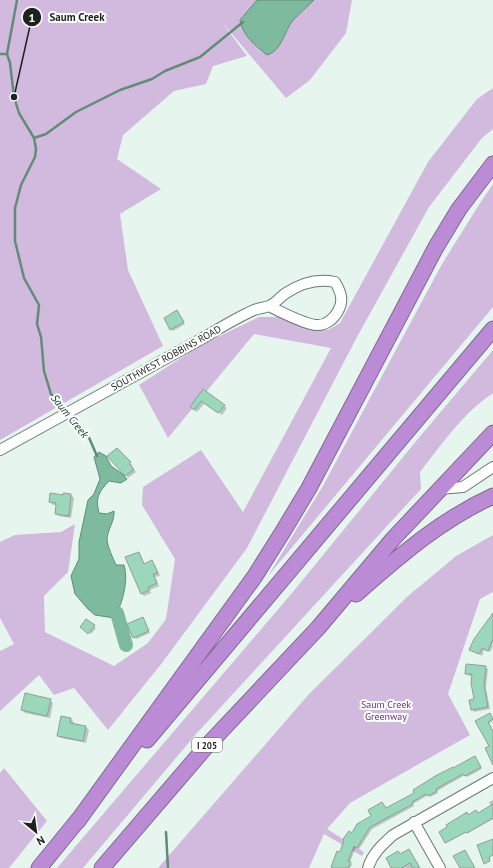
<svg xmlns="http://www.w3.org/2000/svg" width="493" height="868" viewBox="0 0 493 868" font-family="'PT Sans',sans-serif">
	<rect width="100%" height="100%" fill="#e6f6ee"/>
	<path fill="#d1bade" d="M0 0H257L240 20 267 55C282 51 284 31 293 20 300 13 307 7 314 0H352L346 33 310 80 286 98 222 22 247 56 213 66 206 84 174 91 123 135 117 159 161 189 120 214 128 270 163 346 0 440Z
		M493 88V129L482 138 429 207 357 337 247 548 162 663 108 730 74 688 54 695 39 675 0 711V651L14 644 0 618V542L15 535 61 532 75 524 68 572 44 596 45 632 114 666 148 643 166 619 175 559 142 505 143 487 201 450 243 512 331 348 254 334 168 438 139 385 201 345 259 317H282L328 330 340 323 428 162 477 99Z
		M493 184V307L268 576 324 484 442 264 482 200Z
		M493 350V393C463 413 442 444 420 472L421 489 197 733 83 868H57L292 593 417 440Z
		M493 535V592L480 599 448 694 470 735 350 803 327 829 364 852 362 856 324 834 309 868H158L309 694 408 596 431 577 456 556Z
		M4 768 47 821 9 868H0V773Z"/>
	<path fill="#7eba9e" stroke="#618c78" d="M257 0H314C307 7 300 13 293 20 284 31 282 51 267 55 256 46 242 35 240 20Z
		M99 452 106 456 111 466 121 473 127 479 121 483 109 481C99 492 95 497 99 513L107 514 114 511C115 521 107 530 107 540 108 548 113 558 116 565H124C129 581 122 605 114 618L95 615 88 609 75 594 71 576 79 559V542L88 500 94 494 100 479 94 457Z"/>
	<path fill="#0003" d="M177 311 185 324 173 331 171 329Z
		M203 390 227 408 222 415 205 403 197 412 194 410Z
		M117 449 133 466 132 467 136 472 128 478 126 475Z
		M64 494 71 495 74 498 71 518 59 516 56 514 57 505H53L50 502 64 496Z
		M138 553 141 556 145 565 152 562 155 565 160 576 155 577 159 586 150 590 151 593 144 596 141 593Z
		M493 614V643L492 645 493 646 490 652 484 650 482 656 471 650Z
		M143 618 150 633 136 639 134 637Z
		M94 626 96 628 91 634 83 629Z
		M485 667 488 669 486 688 490 709 474 712 472 709 475 700 473 676H469L466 673Z
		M50 700 53 703 50 718 25 713 22 710Z
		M491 715 493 721 488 724 493 732V759L490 747 477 722Z
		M62 717 71 719 74 722 73 724 86 727 89 730 86 743 61 738 58 735Z
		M476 759 482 769 467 777 465 775 437 791 438 793 430 797 428 795 413 804 414 806 372 829 359 849 356 847 350 862 352 865 350 868H333L332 866 352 834 373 816 382 803 386 809 415 793 454 769Z
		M493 800V819L468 833 467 832 446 843 440 832 468 816 478 814 491 807 489 802Z
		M410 851 420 868H396L400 855Z"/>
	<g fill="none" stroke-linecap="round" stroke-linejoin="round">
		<path stroke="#618c78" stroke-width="2.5" d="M17 0 7 54 10 63 14 97 19 113 34 138 36 149 35 157 21 185 15 208V241L24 278 39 305 37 324 41 337 44 371 51 394 64 411
			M0 54H7
			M34 138 46 134 76 112 120 90 152 79 165 71 200 57 243 22
			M68 415 87 433 97 456
			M166 832 168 868"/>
		<path stroke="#7eba9e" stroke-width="14" d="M117 613 126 645"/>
	</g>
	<path fill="#9ad7bb" stroke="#909f98" d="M177 310 184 322 170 330 164 318Z
		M203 389 225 405 218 413 201 401 194 410 190 407Z
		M117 448 131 462 129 464 134 469 125 476 107 456Z
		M50 493 63 495V493L71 494 69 516 55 514 56 503 49 502Z
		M139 552 144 564 152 560 158 573 153 574 157 583 148 587 149 590 141 594 125 557Z
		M493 613V639L488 651 482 648 479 654 469 650 474 639Z
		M143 617 149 631 133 638 127 624Z
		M86 619 95 625 88 634 80 627Z
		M466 664 486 666 484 685 488 707 471 710 469 700 474 699 471 683 472 674H465Z
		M25 693 51 699 47 716 21 710Z
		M490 713 493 719 488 722 493 731V765L485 748 489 746 475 721Z
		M61 716 71 718 70 723 86 726 83 741 57 736Z
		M475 756 481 767 465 776 463 774 436 789 437 791 428 796 426 794 412 802 413 804 370 827 357 848 354 846 348 861 351 862 348 868H334L331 867 337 851 340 852 344 840 343 839 349 831 352 833 357 824 371 816 368 810 382 802 386 808 414 793 413 790 437 775 453 767V768Z
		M493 804V818L467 833 466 832 445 843 439 832 447 827 446 825 467 812 468 815 476 810 478 813Z
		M493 839V855L489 857 490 861 484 864 477 845Z
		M409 849 420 868H413L410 863 401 868H391L386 858 398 851 400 854Z
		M465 850 475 868H460L453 856Z"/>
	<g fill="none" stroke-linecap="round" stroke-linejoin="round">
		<g stroke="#6a7972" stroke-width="12">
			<path id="minor" d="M0 450 203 338C220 328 236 318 254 310 259 308 264 308 269 306 275 304 280 297 286 293 301 283 317 278 335 282 341 292 344 301 338 311 334 319 325 326 316 325 304 324 281 312 269 306
				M440 489 463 487 493 467
				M414 822 440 868
				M368 868C372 854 382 845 393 835L493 778"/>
		</g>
		<g stroke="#836795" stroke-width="17">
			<path id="highway" d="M356 594C401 555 439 521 493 496
				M147 740 493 329
				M77 822 255 576 282 533 309 488 436 247 459 209 493 164
				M39 868 83 814
				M102 868 205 748 318 628 393 539 493 433"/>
		</g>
		<use href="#minor" stroke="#fff" stroke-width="10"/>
		<use href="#highway" stroke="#bb8cd5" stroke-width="15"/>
	</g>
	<g text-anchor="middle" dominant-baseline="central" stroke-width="4" stroke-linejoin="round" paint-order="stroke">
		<rect fill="#fff" stroke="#606462" stroke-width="1" x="192" y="738" width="30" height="14" rx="3"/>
		<g font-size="9" font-weight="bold" fill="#1c221f">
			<text x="207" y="745">I 205</text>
		</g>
		<g font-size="10" fill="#1c221f" stroke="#fff">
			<text transform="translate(166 358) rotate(-29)">SOUTHWEST ROBBINS ROAD</text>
		</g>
		<g font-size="10" fill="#5d3671" stroke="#fff">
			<text x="386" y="704">Saum Creek<tspan x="386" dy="12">Greenway</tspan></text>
		</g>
		<g font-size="11" font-style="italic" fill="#063b28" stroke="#fff">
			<text transform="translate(70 416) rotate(51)">Saum Creek</text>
		</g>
	</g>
	<path fill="none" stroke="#1c221f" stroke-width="1.5" d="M14 97L32 17"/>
	<g fill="#1c221f" stroke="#fff" stroke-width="1.5">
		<circle cx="14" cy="97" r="4"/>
		<circle cx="32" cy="17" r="10"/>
	</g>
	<g font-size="12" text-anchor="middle" font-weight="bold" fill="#fff">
		<text x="32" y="22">1</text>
	</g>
	<g font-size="11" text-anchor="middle" font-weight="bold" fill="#1c221f" stroke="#fff" stroke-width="4" stroke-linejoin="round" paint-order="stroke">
		<text x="77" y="21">Saum Creek</text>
	</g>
	<g transform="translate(36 832) rotate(151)" stroke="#ffffff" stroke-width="3" paint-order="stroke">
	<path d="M0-3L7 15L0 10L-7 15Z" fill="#1c221f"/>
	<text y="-6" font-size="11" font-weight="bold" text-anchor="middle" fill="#1c221f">N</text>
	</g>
</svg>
